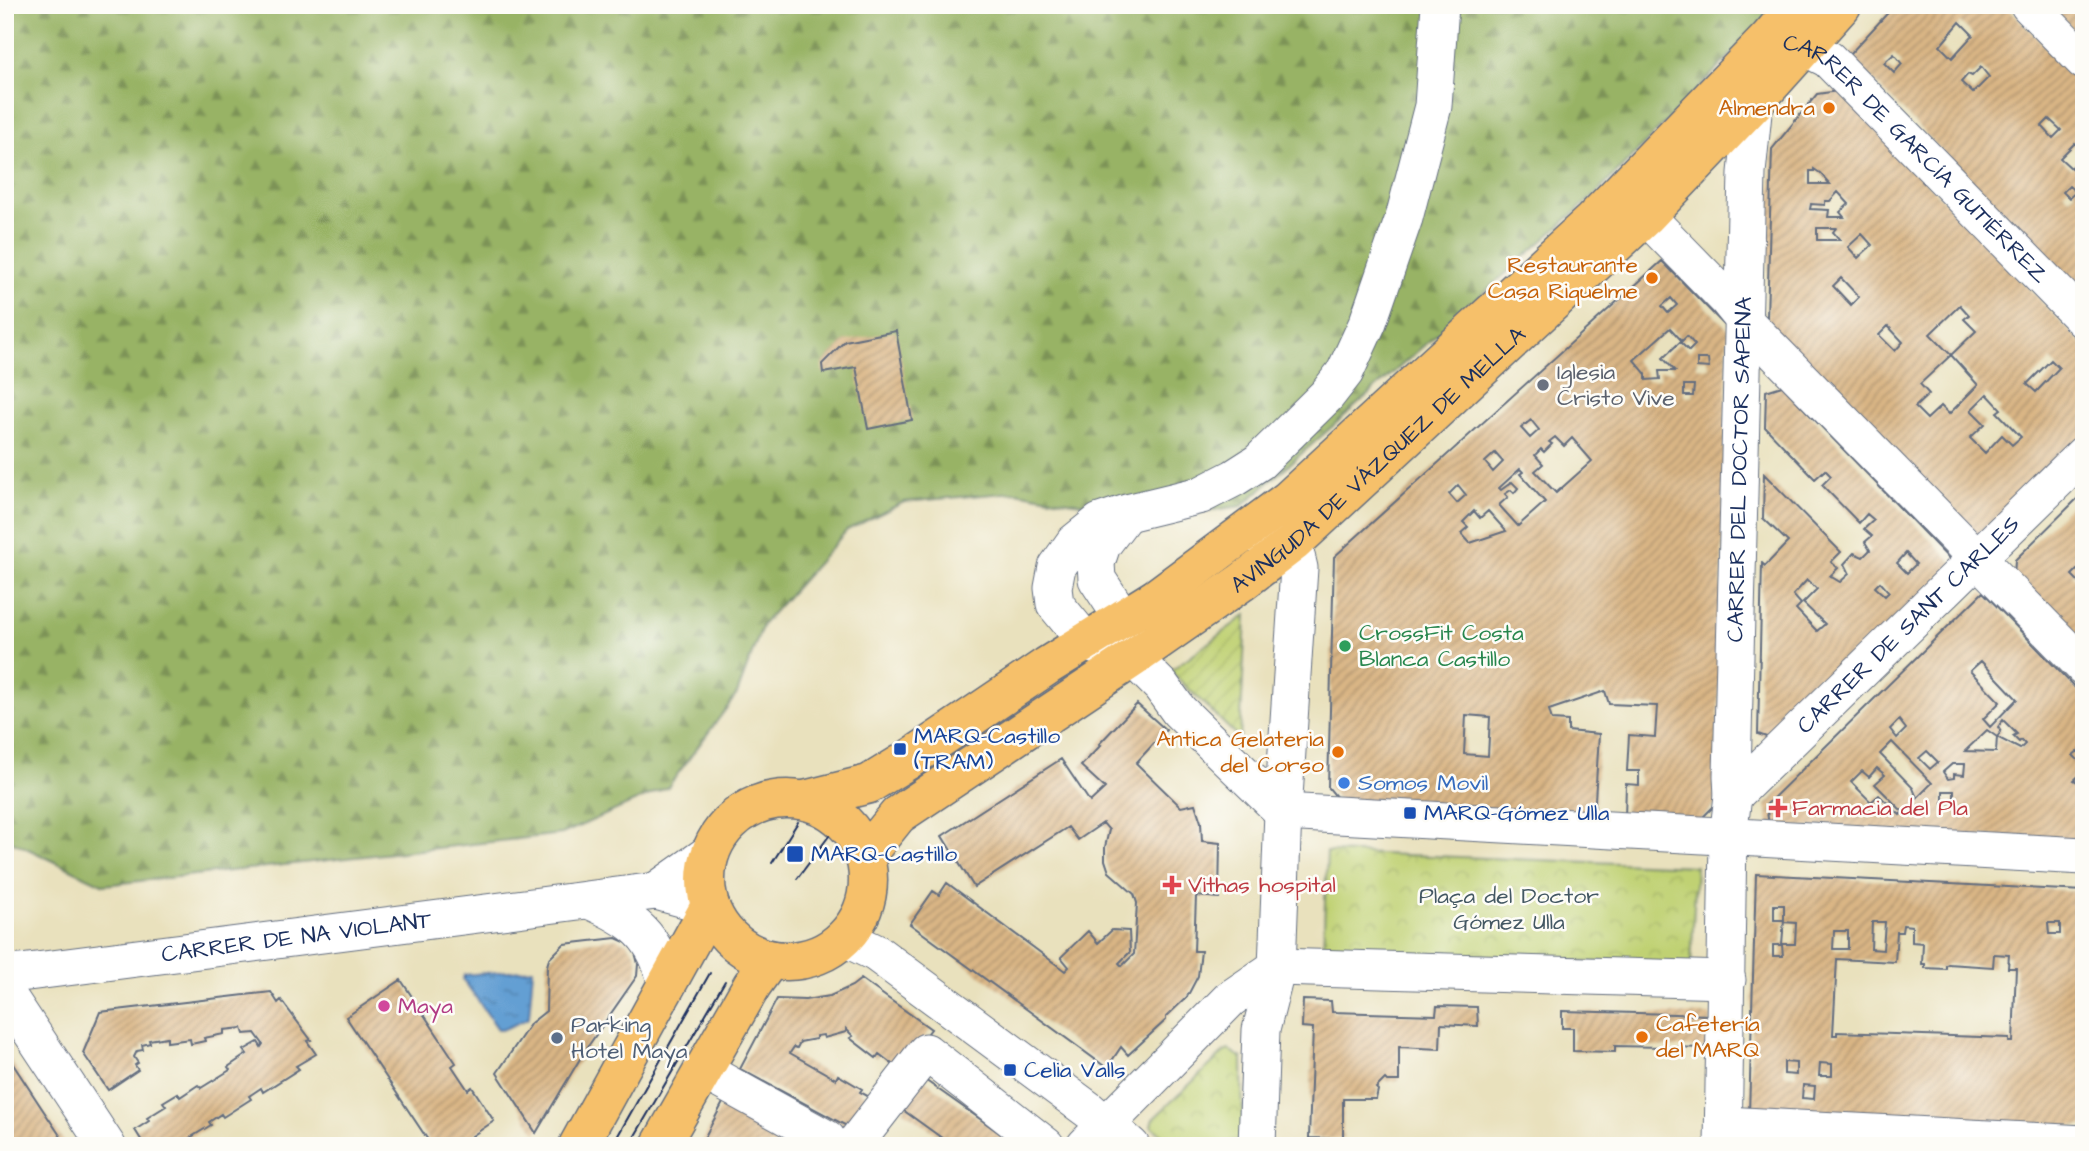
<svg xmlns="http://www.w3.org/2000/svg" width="2089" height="1151" viewBox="0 0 2089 1151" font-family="'Architects Daughter',sans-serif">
	<defs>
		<pattern id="forest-firs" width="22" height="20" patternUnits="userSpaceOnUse" patternTransform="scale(1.75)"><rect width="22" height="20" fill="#98b365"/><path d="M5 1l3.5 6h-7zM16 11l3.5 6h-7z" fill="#7b9256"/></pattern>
		<pattern id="park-crowns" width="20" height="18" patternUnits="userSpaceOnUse" patternTransform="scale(1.75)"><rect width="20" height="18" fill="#c0d173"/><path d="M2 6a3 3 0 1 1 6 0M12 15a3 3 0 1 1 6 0" fill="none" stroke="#a4b466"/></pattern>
		<pattern id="garden-furrows" width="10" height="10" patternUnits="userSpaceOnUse" patternTransform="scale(1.75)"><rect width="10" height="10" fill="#c0d173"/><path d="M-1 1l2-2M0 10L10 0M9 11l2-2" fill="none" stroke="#a4b466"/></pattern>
		<pattern id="water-ripples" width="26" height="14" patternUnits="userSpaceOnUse" patternTransform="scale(1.75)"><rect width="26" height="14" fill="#639fd3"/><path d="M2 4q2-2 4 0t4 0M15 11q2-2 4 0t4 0" fill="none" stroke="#5182ae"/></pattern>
		<pattern id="building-hatch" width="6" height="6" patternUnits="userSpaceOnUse" patternTransform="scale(1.75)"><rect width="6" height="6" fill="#dab685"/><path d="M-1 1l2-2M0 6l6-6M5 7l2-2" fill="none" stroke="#b09470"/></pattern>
	</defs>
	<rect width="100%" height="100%" fill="#fdfcf7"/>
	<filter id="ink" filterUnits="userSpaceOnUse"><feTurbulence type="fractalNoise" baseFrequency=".0143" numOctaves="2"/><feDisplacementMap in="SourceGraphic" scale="14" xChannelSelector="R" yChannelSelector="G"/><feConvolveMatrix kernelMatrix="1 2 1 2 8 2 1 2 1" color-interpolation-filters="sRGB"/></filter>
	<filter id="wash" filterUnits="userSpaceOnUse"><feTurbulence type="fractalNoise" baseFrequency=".00686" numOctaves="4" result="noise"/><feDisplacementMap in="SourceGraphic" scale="28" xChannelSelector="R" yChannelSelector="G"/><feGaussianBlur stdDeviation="1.57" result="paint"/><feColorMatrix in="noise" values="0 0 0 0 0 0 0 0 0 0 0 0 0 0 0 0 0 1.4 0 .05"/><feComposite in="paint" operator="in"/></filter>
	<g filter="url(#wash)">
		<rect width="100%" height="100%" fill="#e9e1bd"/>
		<path fill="url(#forest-firs)" stroke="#5a7162" stroke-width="2" d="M5 5H1779L1598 192 1242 506 1161 517 1016 492 904 502 847 530 763 624 737 694 668 787 562 834 104 885 5 838Z"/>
		<path fill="url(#park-crowns)" stroke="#6e8068" stroke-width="2" d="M1327 852 1696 866 1691 966 1323 952Z
			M1229 1050 1242 1058 1243 1146H1177L1153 1128 1151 1125 1153 1119 1224 1052Z"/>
		<path fill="url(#garden-furrows)" stroke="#6e8068" stroke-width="2" d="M1246 615 1240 739 1170 671Z"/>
		<path fill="url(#water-ripples)" stroke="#3f6798" stroke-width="2" d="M533 969 529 1016 527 1019 502 1030 498 1029 463 979 464 975Z"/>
		<g id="blocks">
			<path fill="url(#building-hatch)" fill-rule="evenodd" d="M1895 5H2005L2084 86V152L2075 143 2060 158 2071 168 2084 155V298L1849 55ZM1960 22 1973 35 1952 58 1940 46ZM1894 54 1902 64 1894 73 1884 63ZM1981 67 1989 77 1973 93 1961 82 1968 74 1972 76ZM2049 119 2061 130 2053 138 2042 126ZM2069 186 2076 192 2069 198 2063 192Z
				M2049 5H2084V41Z
				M1838 91 2084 346V441L1991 533H1971L1776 333 1767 318 1772 149 1817 94ZM1814 169 1820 173 1830 184H1810V171H1814ZM1838 192 1849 204 1840 212 1844 217H1828L1829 210 1810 209 1811 204 1825 205V201H1830ZM1817 228H1836L1833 232 1840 240H1817ZM1862 234 1872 245 1858 258 1848 247ZM1841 278 1859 297 1851 305 1833 286ZM1960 305 1969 315 1964 319 1976 331 1951 355 1978 385 1949 414 1941 406 1927 419 1915 407 1929 394 1920 384 1951 355 1930 334ZM1888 326 1903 342 1895 351 1879 335ZM2051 360 2059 368 2036 392 2027 384ZM1987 394 2001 409 1997 412 2021 437 2012 445 2002 435 1985 453 1970 438 1985 424 1971 410Z
				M1662 261 1728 329 1716 804 1697 823 1625 818 1626 784 1639 785V771H1627L1629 735 1655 737 1657 706 1609 704 1605 691 1549 710 1552 720 1568 721V731L1599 734 1594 817 1342 804 1328 787 1334 557ZM1671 298 1677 305 1668 313 1662 306ZM1670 328 1682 341 1687 336 1695 345 1689 351 1680 342 1663 358 1675 371H1659L1660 379 1646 380V374L1634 360ZM1697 359H1708L1709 368 1697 367ZM1684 385H1694L1693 396H1684ZM1531 420 1539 430 1530 438 1521 428ZM1555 437 1564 446 1572 438 1592 461 1556 493 1535 471 1543 464 1535 455 1541 449 1544 452 1552 444 1549 442ZM1495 453 1503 462 1493 472 1485 462ZM1520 469 1523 472 1520 474 1545 502 1518 526 1499 505 1508 497 1505 494 1511 490 1514 493 1518 488 1512 482 1501 490 1499 488ZM1458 485 1466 495 1457 503 1449 494ZM1474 511 1480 518 1488 511 1506 531 1470 543 1461 533 1468 527 1463 522ZM1466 715 1490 717 1488 756 1464 754Z
				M896 331 912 420 868 429 856 367 823 373 822 364 845 341Z
				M1782 386 1956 566 1775 740 1758 734 1762 563 1765 566 1788 542 1763 518 1764 474 1841 552 1831 562 1838 568 1830 576 1840 582 1849 574 1844 564 1854 553 1863 557 1870 550 1865 542 1872 536 1864 529 1874 520 1867 514 1859 523 1822 485 1831 476 1825 470 1815 479 1765 427 1766 391ZM1906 553 1916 564 1907 573 1897 563ZM1807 580 1817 589 1803 603 1825 624 1817 631 1796 609 1801 604 1793 595ZM1880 582 1889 592 1885 596 1875 587Z
				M2084 492V567L2082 565 2072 575 2080 583 2084 584V650L2014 579 2015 560Z
				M1983 592 2084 697V756L2078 751 2073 755 2084 766V771L2074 780 2084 786V841L1769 825 1766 805ZM1981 661 2017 699 1990 727 1983 719 2000 702 1970 671ZM1899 720 1906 729 1897 738 1890 729ZM2003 720 2017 734 2013 736 2019 742 2021 740 2025 744 2020 749 1997 737 1996 752 1965 751 1987 730 1997 737 2001 732 1998 727ZM1892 742 1932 783 1917 798 1913 788 1880 754ZM1927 751 1938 762 1930 769 1919 758ZM1952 764H1965L1964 775 1954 774V778L1948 779 1943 772ZM1877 768 1885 775 1875 784 1903 812 1900 815 1879 795 1871 802 1851 782 1862 771 1869 777ZM1943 791H1954V802L1943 803Z
				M1137 704 1166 730 1136 763 1181 807 1195 804 1201 822 1202 841 1220 843 1219 898 1196 896 1194 951H1201L1198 976 1187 997 1166 1017V1020L1128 1055 1121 1047 1107 1068 910 924 933 891 939 895 947 883 1065 971 1069 967 1061 957 1088 931 1098 943 1112 930 1129 931 1130 952 1119 963 1122 966 1134 954 1137 903 1134 894 1109 872 1105 860V847L1109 830 1103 823 1078 840 1068 827 974 887 942 836 1061 759 1090 802 1105 788 1081 766 1101 745 1099 744Z
				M1756 874 2084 891V1126L1749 1114ZM1774 905H1784V922L1796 923 1795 944H1782L1784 920H1774ZM1872 922H1885L1883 950 1871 949ZM2048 923H2060V934H2049ZM1903 925 1912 926V942L1923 943 1922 964H1925V968L1946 969V965L1948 964 1993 967 1994 954 2009 955 2008 968H2016L2013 1042H2009V1038L1837 1032V1035H1833L1837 959 1895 962 1897 932H1902ZM1834 931H1848V949H1833ZM1773 945H1782L1783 956H1773ZM1784 1062 1796 1063V1075L1784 1074ZM1820 1063 1832 1064V1076H1819ZM1803 1085 1815 1086 1814 1099 1802 1098Z
				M616 938 627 943 635 952 638 964 637 976 584 1052 536 1133 497 1073 531 1023 546 1011 547 966 549 959 564 944Z
				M861 979 931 1029 900 1070 879 1054 876 1058 850 1038 853 1036 846 1029V1032L824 1038 823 1035 816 1036V1039L800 1042 797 1048 794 1047 790 1053 836 1079 838 1075 862 1089 860 1092 873 1099 854 1130 740 1069 777 999 805 1000 830 996 852 986Z
				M401 980 456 1063 452 1066 468 1090 472 1087 494 1121 472 1136 478 1146H432L346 1017Z
				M271 992 278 1003 281 1000 311 1040 307 1041 316 1054 296 1066 299 1069 263 1092 261 1088 249 1096 251 1099 223 1117 221 1114 209 1122 211 1125 183 1142 180 1140 171 1146H145L135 1130 149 1121 147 1118 166 1106 163 1102 178 1093 180 1097 198 1085 201 1088 230 1070 228 1067 247 1054 244 1050 258 1042 261 1047 263 1044 255 1033 244 1034 242 1028 224 1030V1034L204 1038 205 1041 191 1044 190 1039 167 1042V1037L149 1040 150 1043 142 1045 143 1050 137 1051 134 1057 138 1063 135 1065 138 1070 108 1090 83 1053 100 1012Z
				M1303 1000 1331 1001 1332 1012 1436 1015 1437 1006 1477 1007 1478 1026 1441 1024 1440 1049 1399 1047V1081H1387L1385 1079 1376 1088 1378 1090 1376 1099H1343V1139L1309 1138 1313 1028 1302 1027Z
				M1562 1011 1711 1015 1710 1048 1615 1046V1052L1573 1051V1028H1562Z
				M5 1052 41 1107 67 1146H28L26 1142 18 1146H5Z
				M925 1080 980 1119 1017 1146H953L903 1110Z
				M725 1099 805 1146H700Z"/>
		</g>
	</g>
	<g filter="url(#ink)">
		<use href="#blocks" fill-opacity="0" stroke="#636d7f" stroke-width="2"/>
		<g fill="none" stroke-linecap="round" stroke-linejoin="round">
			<g stroke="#636d7f" stroke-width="39">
				<g id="minor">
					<path d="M2029 5 2084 61"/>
					<path id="s1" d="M1775 40 1804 47 1828 59 2084 320"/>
					<path d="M1632 187 1646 216 1727 299 1749 326 2084 667"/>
					<path d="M1124 516 1102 545 1096 563 1097 579 1124 620 1130 648"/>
					<path id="s2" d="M1733 796 2084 454"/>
					<path d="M1283 812 1179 711 1161 686 1133 658 1087 643 1055 604 1053 588 1057 567 1074 543 1100 522 1127 513 1201 495 1234 478 1259 462 1327 395 1345 372 1368 322 1404 218 1433 106 1440 5"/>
					<path d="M1283 812 2084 856"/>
					<path d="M656 891 711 852"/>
					<path d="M589 900C634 920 655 934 667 985"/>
					<path d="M845 938 876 953 1090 1111 1131 1146"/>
					<path d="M1277 967 1727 980"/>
					<path id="s3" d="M5 975 656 891 710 906"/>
					<path d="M5 992 107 1146"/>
					<path d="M702 1070 827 1139"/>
					<path d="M1724 1125 2084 1144"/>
					<path d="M853 1146 926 1052 1046 1146"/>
					<path d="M1085 1146 1230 999 1277 967"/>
					<path d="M1257 1146 1261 1030 1277 967 1283 812 1299 568 1293 543 1264 540"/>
					<path id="s4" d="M1723 1146 1728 837 1733 796 1732 776 1747 173 1754 103"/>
				</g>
			</g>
			<g stroke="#636d7f" stroke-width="41">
				<g id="major">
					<circle cx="787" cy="880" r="81"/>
					<path d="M805 800 869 784 908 760 1047 666 1156 598 1288 500 1592 221 1769 38 1797 5"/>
					<path id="s5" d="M865 856 898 815 1133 658 1242 582 1293 543 1646 216 1754 103 1842 5"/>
					<path d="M578 1146 710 906"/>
					<path d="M660 1146 752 985 770 960"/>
				</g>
			</g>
			<use href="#minor" stroke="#fff" stroke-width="37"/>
			<use href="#major" stroke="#f6c06b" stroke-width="38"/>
			<path stroke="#1b2f5e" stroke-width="2" d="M772 863 798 822
				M797 879 829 836
				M612 1146 710 973
				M629 1146 725 981"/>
		</g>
	</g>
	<g fill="#e8710a" stroke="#fdfcf7" stroke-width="2.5">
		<circle cx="1829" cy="108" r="7"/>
		<circle cx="1652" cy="278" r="7"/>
		<circle cx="1338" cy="752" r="7"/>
		<circle cx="1642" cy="1037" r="7"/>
	</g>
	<circle fill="#6b7280" stroke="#fdfcf7" stroke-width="2.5" cx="1543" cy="385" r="7"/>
	<circle fill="#2e9e5b" stroke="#fdfcf7" stroke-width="2.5" cx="1345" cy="646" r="7"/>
	<g fill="#1a4fb4" stroke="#fdfcf7" stroke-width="2.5">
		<rect x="893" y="742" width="14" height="14" rx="3.5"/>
		<rect x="1403" y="806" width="14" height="14" rx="3.5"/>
		<rect x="786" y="845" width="18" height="18" rx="3.5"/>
		<rect x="1003" y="1063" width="14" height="14" rx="3.5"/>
	</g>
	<circle fill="#3f7fe0" stroke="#fdfcf7" stroke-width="2.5" cx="1344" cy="783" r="7"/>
	<g fill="#e0444e" stroke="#fdfcf7" stroke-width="2.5">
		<path d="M1774.5 797.5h7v7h7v7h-7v7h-7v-7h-7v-7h7z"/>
		<path d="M1168.5 874.5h7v7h7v7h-7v7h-7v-7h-7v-7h7z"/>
	</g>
	<circle fill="#d1479c" stroke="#fdfcf7" stroke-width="2.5" cx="384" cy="1006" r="7"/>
	<circle fill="#5c6f8a" stroke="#fdfcf7" stroke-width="2.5" cx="557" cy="1038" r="7"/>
	<g text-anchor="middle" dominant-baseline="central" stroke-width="5" stroke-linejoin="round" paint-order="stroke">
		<g font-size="23" fill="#c56008" stroke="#fdfcf7" text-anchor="end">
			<text x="1815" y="108">Almendra</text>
			<text x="1638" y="265">Restaurante<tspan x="1638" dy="26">Casa Riquelme</tspan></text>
			<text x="1324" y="739">Antica Gelateria<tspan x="1324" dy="26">del Corso</tspan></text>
			<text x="1656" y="1024" text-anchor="start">Cafetería<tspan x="1656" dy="26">del MARQ</tspan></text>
		</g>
		<g font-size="23" fill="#1b2f5e" stroke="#fdfcf7">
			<text stroke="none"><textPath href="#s1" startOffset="187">CARRER DE GARCÍA GUTIÉRREZ</textPath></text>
			<text stroke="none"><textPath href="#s5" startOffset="651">AVINGUDA DE VÁZQUEZ DE MELLA</textPath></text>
			<text stroke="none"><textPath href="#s4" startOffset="677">CARRER DEL DOCTOR SAPENA</textPath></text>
			<text stroke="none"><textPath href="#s2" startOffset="245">CARRER DE SANT CARLES</textPath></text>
			<text stroke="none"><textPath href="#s3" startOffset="294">CARRER DE NA VIOLANT</textPath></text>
		</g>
		<g font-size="23" fill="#5b616d" stroke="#fdfcf7" text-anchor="start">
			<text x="1557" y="372">Iglesia<tspan x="1557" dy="26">Cristo Vive</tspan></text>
		</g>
		<g font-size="23" fill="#27864d" stroke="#fdfcf7" text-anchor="start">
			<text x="1359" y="633">CrossFit Costa<tspan x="1359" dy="26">Blanca Castillo</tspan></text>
		</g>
		<g font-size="23" fill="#164399" stroke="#fdfcf7" text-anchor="start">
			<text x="914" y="736">MARQ-Castillo<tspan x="914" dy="26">(TRAM)</tspan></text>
			<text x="1424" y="813">MARQ-Gómez Ulla</text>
			<text x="811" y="854">MARQ-Castillo</text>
			<text x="1024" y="1070">Celia Valls</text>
		</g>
		<g font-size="23" fill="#366cbe" stroke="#fdfcf7" text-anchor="start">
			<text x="1358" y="783">Somos Movil</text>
		</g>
		<g font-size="23" fill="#be3a42" stroke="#fdfcf7" text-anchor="start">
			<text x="1792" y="808">Farmacia del Pla</text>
			<text x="1188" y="885">Vithas hospital</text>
		</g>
		<g font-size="23" fill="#445863" stroke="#fdfcf7">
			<text x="1509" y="896">Plaça del Doctor<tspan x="1509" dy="26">Gómez Ulla</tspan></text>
		</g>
		<g font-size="23" fill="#b23c85" stroke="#fdfcf7" text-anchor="start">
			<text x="398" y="1006">Maya</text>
		</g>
		<g font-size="23" fill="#4e5e75" stroke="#fdfcf7" text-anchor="start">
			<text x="571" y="1025">Parking<tspan x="571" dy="26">Hotel Maya</tspan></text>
		</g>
	</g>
	<rect width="2089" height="1151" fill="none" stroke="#fdfcf7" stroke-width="28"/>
</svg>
